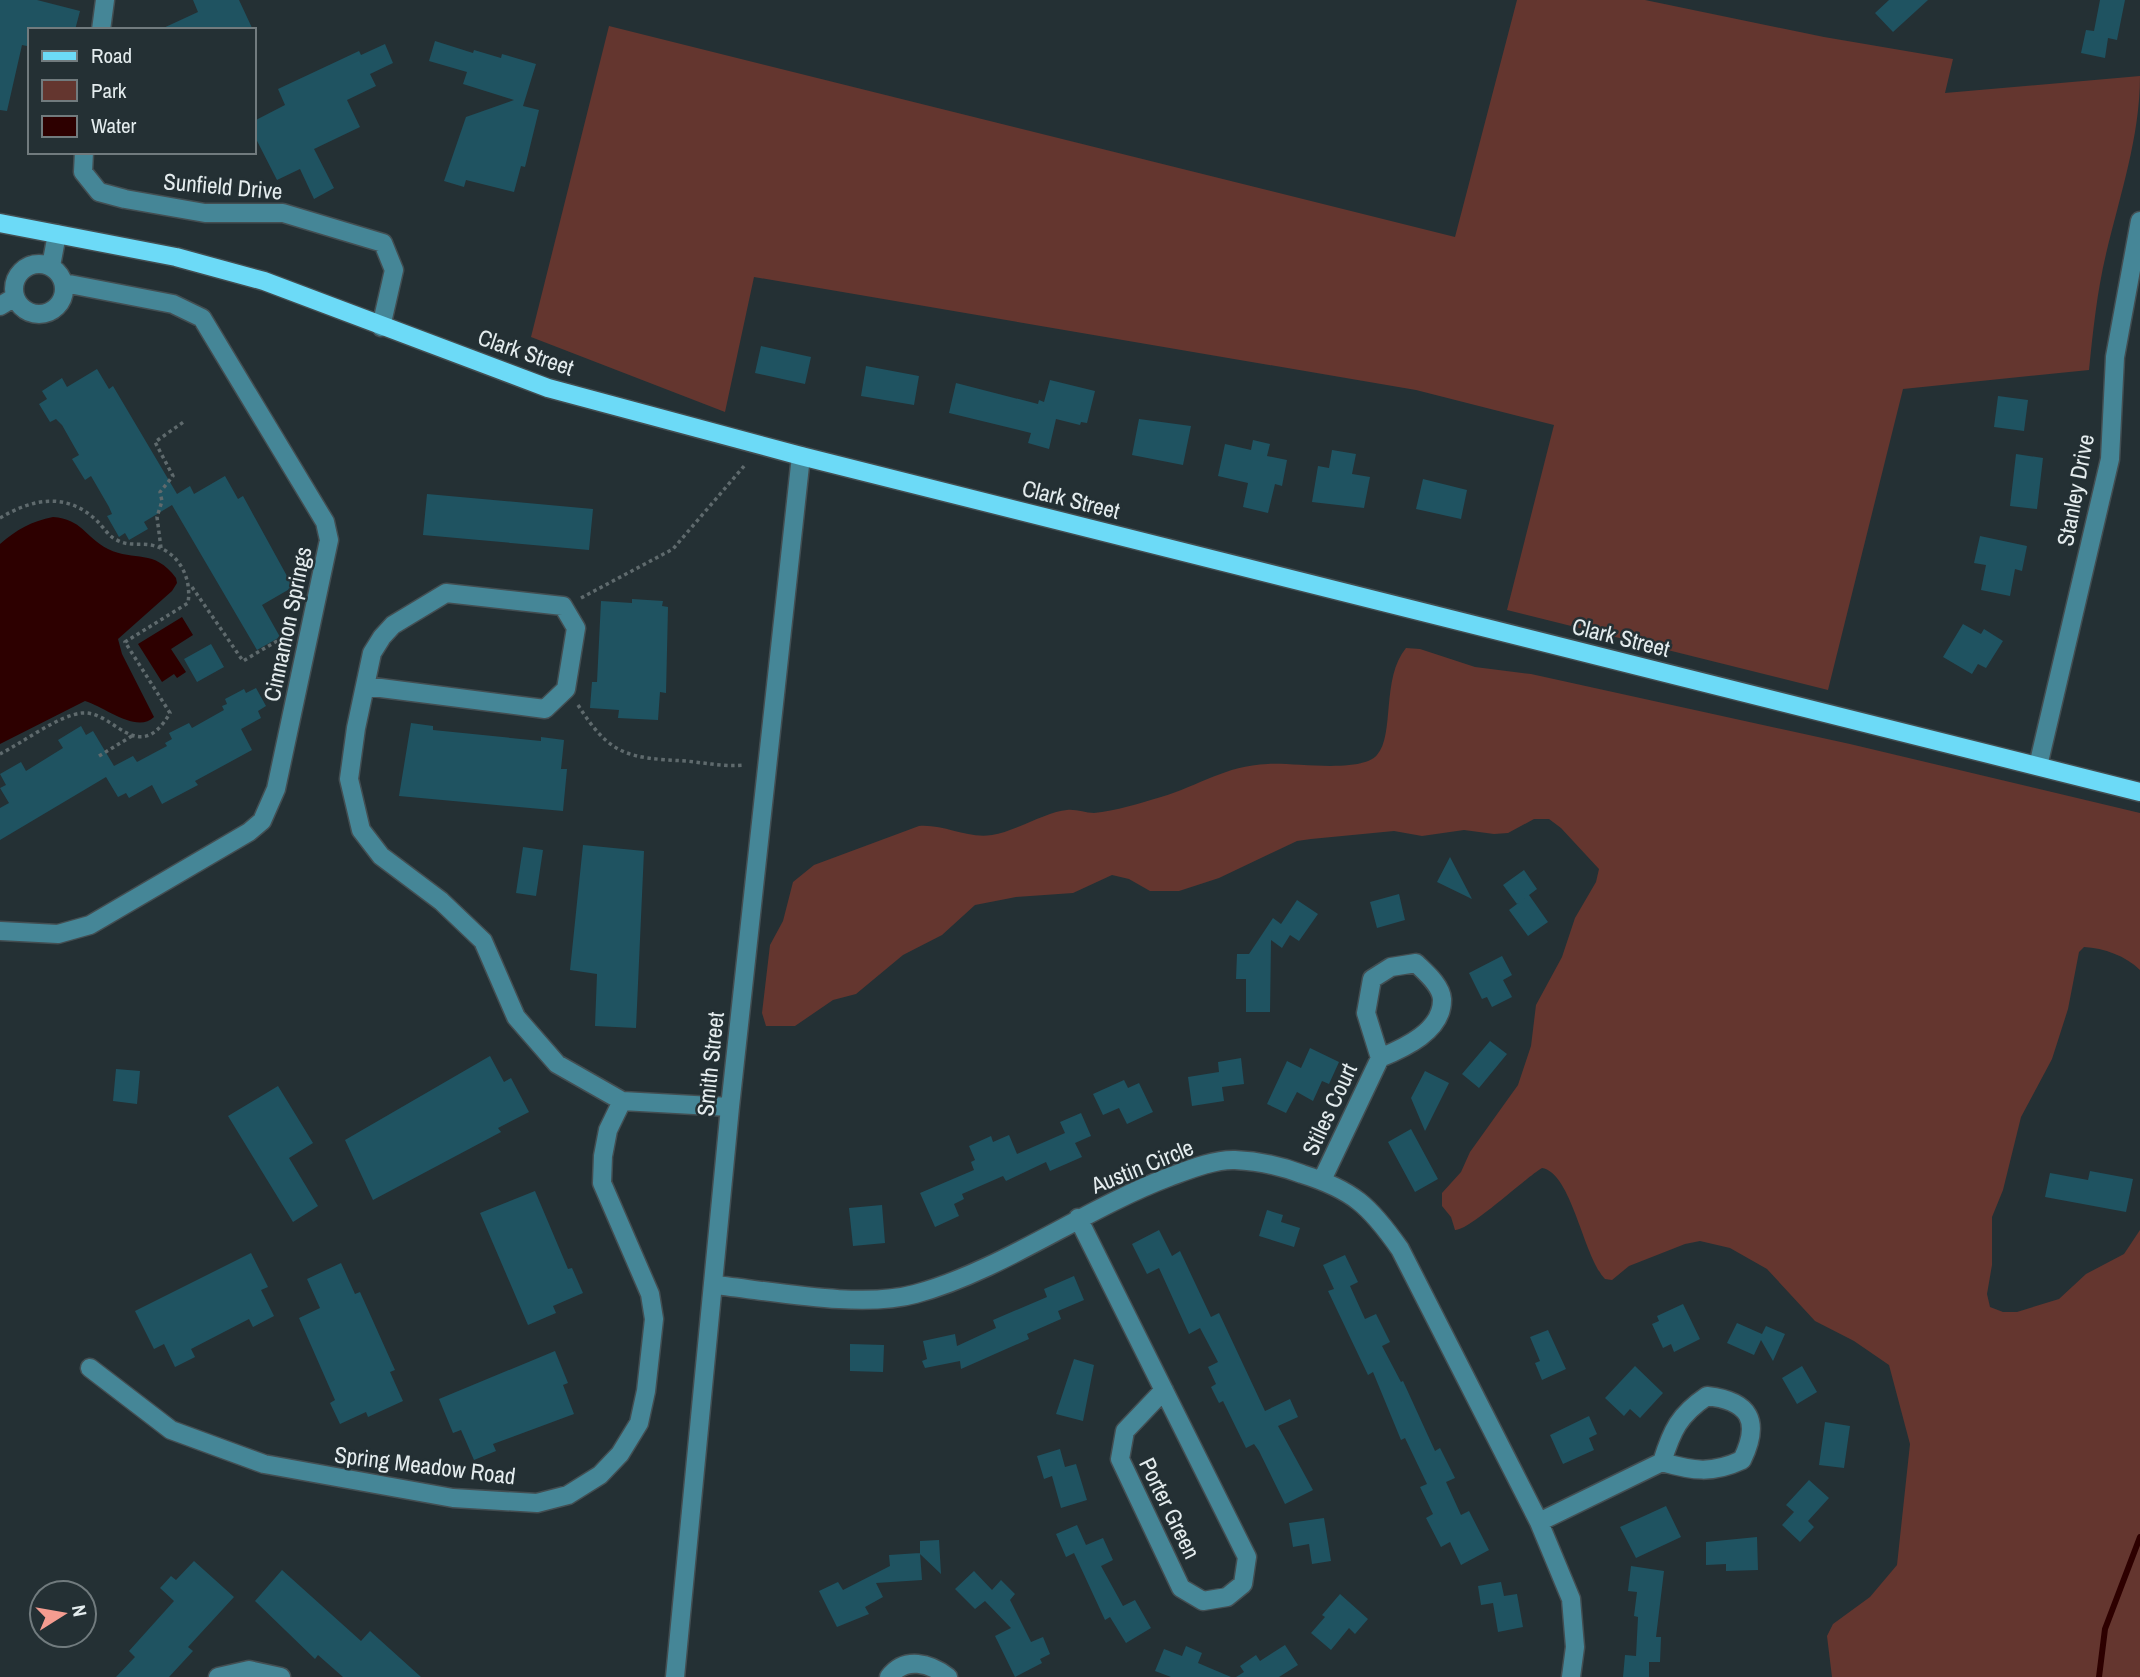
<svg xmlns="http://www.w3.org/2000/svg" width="2140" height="1677" viewBox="0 0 2140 1677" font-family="'Archivo Narrow',sans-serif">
	<rect width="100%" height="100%" fill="#243034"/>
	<path fill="#64362f" d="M1517 0H1645L1824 37 1953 59 1945 93 2140 76C2140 137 2120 195 2106 254 2097 292 2093 331 2089 370L1903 389 1828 690 1507 610 1554 425 1416 390 754 277 725 412 531 337 609 26 1455 237Z
		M1406 648 1420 649 1475 667 1531 674 1850 744 2140 813V970C2126 956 2104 948 2084 947L2079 952 2068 1009 2052 1059 2021 1117 2003 1190 1992 1217V1265L1987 1294 1990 1307 2003 1312H2017L2059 1299 2086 1274 2124 1254 2140 1230V1677H1832L1827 1636 1833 1624 1870 1597 1897 1565 1910 1444 1889 1365 1854 1341 1815 1321 1767 1269 1730 1248 1700 1241 1685 1244 1629 1266 1612 1280 1605 1279C1583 1256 1572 1173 1542 1168 1525 1178 1469 1231 1455 1230L1451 1217 1442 1206V1193L1461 1172 1470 1152 1518 1085 1531 1046 1536 1005 1562 957 1575 918 1596 882 1599 869 1561 828 1549 819H1534L1508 833 1494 834 1464 830 1422 836 1394 831 1311 839 1297 841 1219 878 1179 891H1150L1129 879 1112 875 1073 893 1016 897 975 905 942 935 903 955 856 994 833 1000 795 1026H766L762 1013 770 945 783 921 793 882 814 865 919 826C944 824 967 839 992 835 1016 831 1048 811 1067 810 1076 809 1085 813 1094 813 1115 811 1141 803 1161 797 1201 785 1224 766 1268 764 1292 762 1360 774 1377 755 1395 735 1381 678 1406 648Z"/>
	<path fill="#2d0000" d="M53 517C82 519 85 537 108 549 135 562 154 548 176 578L177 583 172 591 118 639 122 654 154 717C137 734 105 707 85 701L0 744V544C16 530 32 521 53 517Z
		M182 617 193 635 171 649 186 672 177 678 174 674 162 682 138 644Z"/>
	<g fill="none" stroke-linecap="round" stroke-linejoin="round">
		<path stroke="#2d0000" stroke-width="6" d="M2099 1677 2105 1629 2140 1537"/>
	</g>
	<path fill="#1f5361" d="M0 0H37L80 11 75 30H30L27 46 22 45 7 111 0 110Z
		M193 0H239L253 30H159L198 12Z
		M1889 0H1928L1893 32 1875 13Z
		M2100 0H2125L2117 40 2108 38 2105 58 2081 53 2086 30 2094 31Z
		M435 41 473 53 474 50 501 58 502 54 536 64 523 106 539 110 525 167 521 166 514 192 466 180 464 187 444 181 466 117 514 100 463 84 467 72 429 61Z
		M385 44 393 63 370 74 376 86 347 100 360 127 314 149 334 188 314 199 300 169 277 180 254 135V121L285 105 278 89 359 51 361 55Z
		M761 346 811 357 805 384 755 373Z
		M866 366 919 376 914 405 861 396Z
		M97 369 109 389 113 386 177 494 190 486 194 494 225 476 238 499 243 496 293 587 262 605 280 637 257 650 172 505 144 522 148 529 129 540 125 533 119 537 107 516 112 514 109 507 91 476 85 480 72 459 79 455 62 425 56 419 50 422 39 404 47 399 42 391 62 378 67 387Z
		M1050 380 1095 391 1087 423 1081 422 1080 425 1056 419 1049 449 1028 443 1031 433 949 413 956 383 1038 404 1039 400 1044 402Z
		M1998 396 2028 400 2024 431 1994 427Z
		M1139 419 1191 426 1183 465 1132 455Z
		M1253 440 1270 444 1267 456 1287 460 1282 486 1275 484 1268 513 1243 507 1248 483 1218 476 1225 444 1251 450Z
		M1332 450 1356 454 1352 474 1370 477 1364 508 1312 502 1318 466 1329 468Z
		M2016 454 2043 458 2037 509 2010 506Z
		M1423 479 1467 490 1461 519 1416 509Z
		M427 494 593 509 589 550 423 535Z
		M1980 536 2027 546 2022 571 2015 569 2010 596 1981 590 1986 565 1974 563Z
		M632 599 663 601 662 606 668 607 666 693 660 692 658 720 618 718 619 710 590 708 592 682H597L601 601 632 603Z
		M1963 624 1981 634 1984 629 2003 641 1986 668 1978 664 1972 674 1943 657Z
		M211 644 224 667 197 682 184 659Z
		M256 688 266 706 258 711 261 718 241 729 252 750 195 781 198 785 162 804 152 785 129 798 126 793 118 797 106 777 0 840V808L9 803 0 788 6 785 0 774 21 762 26 771 63 748 58 740 81 726 86 735 93 731 114 766 133 756 137 762 167 746 165 743 172 739 169 733 189 723 192 728 224 710 222 706 227 704 225 699 244 689 246 693Z
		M411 723 433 726V730L541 741V737L564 740 561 769H567L563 811 399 796Z
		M583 845 644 851 636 1028 595 1026 597 974 570 970Z
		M523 847 543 850 536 896 516 893Z
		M1450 857 1472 899 1437 882Z
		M1524 870 1537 889 1517 904 1503 885Z
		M1399 894 1405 920 1377 928 1370 902Z
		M1529 895 1548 922 1528 936 1509 910Z
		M1297 900 1318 914 1299 941 1290 935 1282 948 1271 940 1270 1012H1246V979H1236L1237 954H1249L1273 918 1281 924Z
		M1502 956 1512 975 1503 980 1512 997 1492 1007 1487 997 1482 999 1469 973Z
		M1490 1041 1507 1054 1479 1088 1462 1074Z
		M1310 1048 1339 1062 1329 1084 1322 1081 1313 1101 1297 1092 1286 1113 1267 1104 1287 1061 1301 1068Z
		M490 1056 504 1082 511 1078 529 1112 498 1128 501 1132 373 1200 345 1140Z
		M1241 1058 1244 1084 1222 1087 1224 1101 1192 1106 1188 1077 1219 1072 1218 1062Z
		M116 1069 140 1071 137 1104 113 1101Z
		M1425 1071 1449 1083 1425 1131 1411 1098Z
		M1124 1080 1128 1088 1139 1083 1153 1112 1127 1124 1119 1108 1103 1115 1093 1094Z
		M278 1086 313 1143 289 1158 318 1206 293 1222 228 1116Z
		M1081 1113 1091 1136 1075 1143 1082 1157 1050 1171 1046 1162 1006 1181 1003 1176 962 1194 964 1199 954 1204 959 1216 935 1227 920 1193 974 1170 971 1162 975 1160 969 1146 991 1136 993 1142 1009 1135 1017 1154 1065 1133 1060 1122Z
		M1411 1129 1438 1179 1415 1192 1388 1142Z
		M2090 1171 2133 1179 2126 1212 2045 1197 2050 1173 2088 1180Z
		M535 1191 568 1269 572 1268 583 1293 553 1306 556 1313 528 1325 480 1213Z
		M882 1205 885 1243 853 1246 849 1208Z
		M1267 1210 1283 1215 1281 1222 1300 1228 1294 1247 1259 1236Z
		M1159 1230 1172 1256 1180 1251 1211 1317 1219 1313 1265 1411 1290 1399 1298 1417 1278 1426 1313 1490 1285 1504 1259 1451 1254 1444 1246 1448 1223 1401 1219 1403 1211 1387 1216 1384 1208 1367 1218 1362 1200 1328 1189 1334 1159 1268 1147 1274 1132 1244Z
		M251 1253 268 1287 261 1290 274 1316 253 1327 249 1319 191 1349 195 1357 175 1367 164 1344 154 1349 135 1311Z
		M1345 1255 1358 1282 1350 1286 1365 1319 1376 1314 1390 1342 1382 1346 1401 1382 1403 1381 1435 1451 1440 1448 1455 1478 1446 1482 1461 1515 1469 1511 1489 1550 1461 1565 1450 1542 1441 1547 1426 1518 1433 1514 1420 1487 1427 1484 1405 1438 1401 1440 1373 1372 1368 1375 1328 1291 1334 1289 1323 1265Z
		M341 1263 355 1294 360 1292 395 1370 390 1372 403 1401 368 1417 366 1412 340 1424 330 1403 335 1400 299 1318 320 1308 307 1279Z
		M1074 1276 1084 1300 1058 1311 1061 1319 1027 1334 1029 1339 961 1369 960 1361 925 1368 922 1361 927 1359 923 1341 955 1334 957 1346 996 1328 993 1320 1047 1297 1044 1289Z
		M1683 1304 1700 1339 1674 1352 1671 1344 1663 1348 1652 1324 1659 1321 1657 1316Z
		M1737 1323 1762 1334 1766 1326 1785 1334 1773 1361 1761 1340 1754 1355 1727 1343Z
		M1548 1330 1566 1369 1542 1380 1535 1363 1540 1361 1530 1337Z
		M850 1344 884 1345 883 1372 850 1371Z
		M555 1351 568 1383 563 1385 574 1414 493 1444 496 1451 474 1460 461 1430 453 1433 439 1399Z
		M1074 1359 1094 1365 1083 1421 1056 1414Z
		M1635 1366 1663 1393 1640 1418 1630 1409 1624 1416 1605 1398Z
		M1802 1366 1817 1392 1797 1404 1782 1378Z
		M1589 1416 1597 1434 1589 1438 1594 1450 1563 1464 1550 1435Z
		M1825 1422 1850 1426 1844 1468 1819 1465Z
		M1060 1449 1065 1467 1076 1464 1087 1500 1061 1508 1052 1476 1044 1479 1037 1456Z
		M1809 1480 1829 1498 1808 1521 1814 1527 1800 1542 1782 1525 1794 1512 1786 1505Z
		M1666 1506 1681 1537 1636 1558 1620 1527Z
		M1324 1518 1331 1561 1312 1564 1309 1544 1293 1547 1289 1523Z
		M1077 1525 1086 1545 1103 1538 1113 1560 1101 1566 1123 1606 1135 1600 1151 1628 1126 1643 1110 1617 1105 1620 1074 1553 1066 1557 1056 1534Z
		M1757 1537 1758 1570 1726 1571V1564L1706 1565V1542Z
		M939 1540 941 1574 920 1554V1541Z
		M920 1553 922 1580 876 1583 883 1597 865 1607 869 1614 837 1627 819 1591 838 1582 843 1590 890 1566 889 1555Z
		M194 1561 234 1597 188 1647 193 1651 169 1677H116L135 1657 129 1651 174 1601 160 1588 171 1576 176 1580Z
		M1631 1566 1664 1571 1656 1637H1661L1660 1662H1649V1677H1623L1625 1655 1636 1656 1638 1617 1634 1616 1637 1592 1628 1591Z
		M282 1570 361 1641 370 1631 421 1677H343L318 1655 315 1659 255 1601Z
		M974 1571 992 1590 1001 1580 1015 1594 1010 1600 1031 1642 1043 1637 1050 1654 1040 1659 1042 1663 1015 1677 995 1636 1011 1628 985 1601 975 1609 955 1589Z
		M1501 1582 1504 1596 1517 1594 1523 1627 1498 1632 1493 1603 1481 1605 1478 1586Z
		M1340 1594 1368 1619 1355 1634 1349 1628 1331 1650 1311 1633 1325 1617 1322 1615Z
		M1285 1645 1298 1665 1279 1677H1236L1244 1672 1240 1666 1256 1655 1260 1661Z
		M1186 1646 1202 1653 1198 1663 1231 1677H1171L1155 1671 1164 1649 1182 1656Z"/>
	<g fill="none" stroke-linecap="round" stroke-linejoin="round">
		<g stroke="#434e52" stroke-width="21">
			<path id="minor" d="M101 30 105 0
				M84 152 83 172 99 192 125 199 205 213H283L383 243 394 270 381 327
				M14 289a25 25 0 1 1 50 0a25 25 0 1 1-50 0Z
				M51 266 57 234
				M0 306 15 297
				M365 686 545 709 566 689 576 628 563 606 446 593 393 625 382 637 372 653 356 728 349 779 361 830 381 856 441 901 483 941 516 1017 557 1064 622 1101 730 1107
				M2038 766 2110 459 2115 357 2140 221
				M0 931 58 934 90 925 249 832 262 821 276 789 329 540 325 522 202 318 173 304 64 283
				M1322 1180 1380 1058C1404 1048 1443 1031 1442 999 1441 985 1425 972 1416 963L1391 967 1372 979 1366 1013 1380 1058
				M1078 1218 1247 1557 1243 1584 1227 1597 1203 1601 1181 1588 1120 1459 1125 1431 1164 1390
				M715 1285C772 1291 861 1309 915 1294 1001 1271 1084 1209 1169 1177 1188 1170 1215 1159 1235 1160 1258 1161 1281 1166 1302 1174 1353 1190 1370 1206 1400 1249L1539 1522 1571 1599 1575 1647 1571 1677
				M90 1368 171 1430 264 1464 453 1498 537 1503 568 1495 600 1475 620 1454 639 1423 646 1391 654 1319 650 1294 602 1183 603 1156 608 1130 622 1101
				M1539 1522 1662 1462C1693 1471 1712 1474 1742 1460 1761 1421 1750 1401 1707 1396 1679 1415 1672 1430 1662 1462
				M218 1677 249 1670 281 1677
				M675 1677 730 1107 801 456
				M889 1677C905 1656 930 1663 948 1677"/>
		</g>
		<g stroke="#434e52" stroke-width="21">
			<path id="major" d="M0 223 176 257 264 281 548 388 801 456 2140 792"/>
		</g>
		<path stroke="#5f6a6d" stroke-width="3.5" stroke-dasharray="3.5 3.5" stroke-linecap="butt" d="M0 518C32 499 65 492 95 519 104 527 108 537 119 541 129 546 140 543 151 545 179 551 192 578 188 603L125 642 170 713C138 768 114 710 82 713 59 715 22 743 0 754
			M161 548 157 517 162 501 160 492 173 476 155 442 185 421
			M192 587 243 661 289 634
			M581 598 673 549 745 465
			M578 705C610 756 628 758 686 761 706 763 724 767 745 765
			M99 756 132 736"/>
		<use href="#minor" stroke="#458697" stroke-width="18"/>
		<use href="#major" stroke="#6cdaf7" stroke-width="18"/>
	</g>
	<g text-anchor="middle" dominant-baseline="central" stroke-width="5" stroke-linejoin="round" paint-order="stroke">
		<g font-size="23" fill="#e4ecee" stroke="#243034">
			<text transform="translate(223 186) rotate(5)">Sunfield Drive</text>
			<text transform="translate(526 352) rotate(19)">Clark Street</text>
			<text transform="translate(2075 490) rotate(-79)">Stanley Drive</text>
			<text transform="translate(1071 499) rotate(14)">Clark Street</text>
			<text transform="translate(287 624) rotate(-78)">Cinnamon Springs</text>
			<text transform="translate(1621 637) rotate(14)">Clark Street</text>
			<text transform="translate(710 1064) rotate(-84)">Smith Street</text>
			<text transform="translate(1329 1109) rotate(-65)">Stiles Court</text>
			<text transform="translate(1142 1166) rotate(-22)">Austin Circle</text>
			<text transform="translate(425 1465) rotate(7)">Spring Meadow Road</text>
			<text transform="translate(1170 1508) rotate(64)">Porter Green</text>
		</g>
	</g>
	<rect x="28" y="28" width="228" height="126" fill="#243034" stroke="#717b7e" stroke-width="2"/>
	<rect x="42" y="51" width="35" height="10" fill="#6cdaf7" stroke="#717b7e" stroke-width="2"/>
	<text x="91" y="63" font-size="21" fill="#e4ecee">Road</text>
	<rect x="42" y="80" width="35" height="21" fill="#64362f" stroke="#717b7e" stroke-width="2"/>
	<text x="91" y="98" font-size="21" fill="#e4ecee">Park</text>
	<rect x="42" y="116" width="35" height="21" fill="#2d0000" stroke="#717b7e" stroke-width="2"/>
	<text x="91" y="133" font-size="21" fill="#e4ecee">Water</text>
	<g transform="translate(63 1614) rotate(79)"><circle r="33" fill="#243034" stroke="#717b7e" stroke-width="2"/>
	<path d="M0-5L12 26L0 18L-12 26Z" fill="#f59c90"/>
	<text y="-10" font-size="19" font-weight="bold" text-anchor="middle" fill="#e4ecee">N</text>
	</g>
</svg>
